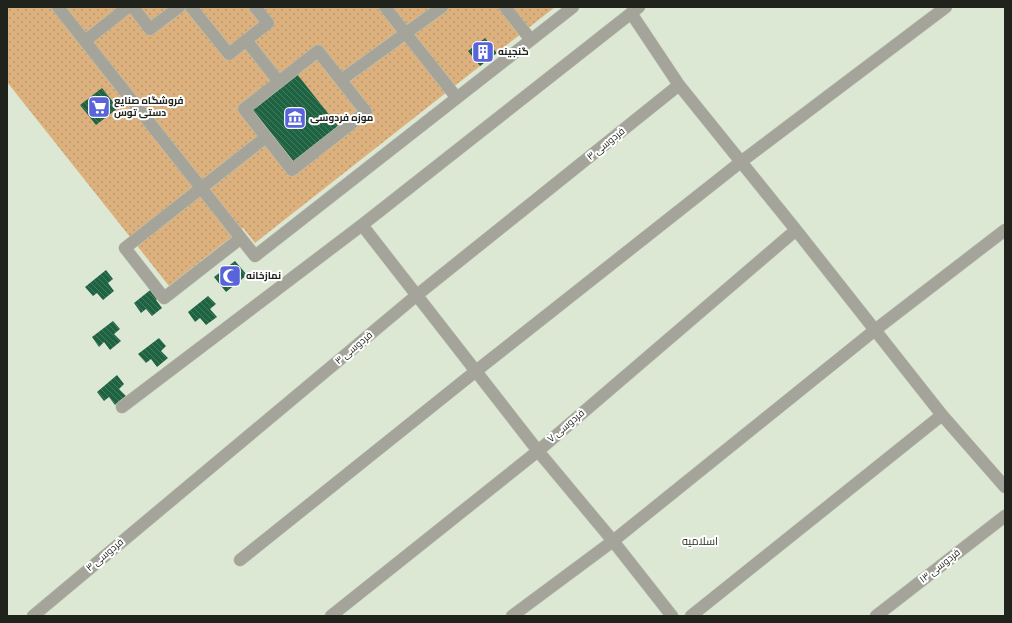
<svg xmlns="http://www.w3.org/2000/svg" width="1012" height="623" viewBox="0 0 1012 623" font-family="'Source Sans 3',Cairo,sans-serif">
	<defs>
		<pattern id="garden-dots" width="8" height="8" patternUnits="userSpaceOnUse"><rect width="8" height="8" fill="#dcb17e"/><path d="M2 2h.1M6 6h.1" fill="none" stroke="#bc986c" stroke-width="1.8" stroke-linecap="round"/></pattern>
		<pattern id="building-back-hatch" width="6" height="6" patternUnits="userSpaceOnUse"><rect width="6" height="6" fill="#1e6342"/><path d="M-1 5l2 2M0 0l6 6M5-1l2 2" fill="none" stroke="#467a60"/></pattern>
	</defs>
	<rect width="100%" height="100%" fill="#dde8d4"/>
	<path fill="url(#garden-dots)" d="M7 7H555L255 243 243 228 169 286 7 82Z"/>
	<path fill="url(#building-back-hatch)" d="M485 38 497 53 480 66 468 51Z
		M297 74 338 126 294 162 252 109Z
		M102 88 118 108 96 125 80 105Z
		M235 261 247 275 226 292 214 277Z
		M106 270 113 279 108 283 114 291 103 300 97 293 93 296 85 287Z
		M154 287 162 295 156 300 162 308 152 316 146 309 141 313 134 303Z
		M208 296 216 304 210 309 217 317 206 325 200 318 195 322 188 312Z
		M113 321 120 329 114 334 121 341 110 350 104 342 99 347 92 337Z
		M159 338 166 346 161 351 168 358 157 367 151 359 146 363 138 354Z
		M117 375 124 384 119 389 126 396 115 405 109 397 104 401 97 392Z"/>
	<g fill="none" stroke-linecap="round" stroke-linejoin="round">
		<g stroke="#bbc5b3" stroke-width="13">
			<path id="pedestrian" d="M58 7 255 256 573 7
				M133 7 150 29 179 7
				M191 7 229 54 268 23 255 7
				M385 7 457 98
				M505 7 531 40
				M246 40 279 82
				M85 41 128 7
				M318 51 366 112 292 170 244 109Z
				M341 80 442 7
				M241 238 164 298 125 248 266 137"/>
		</g>
		<g stroke="#bbc5b3" stroke-width="13">
			<path id="minor" d="M631 13 679 85 796 230 942 415 1005 487
				M362 225 538 451 613 541 672 616
				M122 407 362 225 639 7
				M240 560 476 371 742 161 946 7
				M33 616 417 295 679 85
				M331 616 538 451 796 230
				M512 616 613 541 875 330 1005 230
				M691 616 942 415
				M876 616 1005 516"/>
		</g>
		<use href="#pedestrian" stroke="#a5a49b" stroke-width="12"/>
		<use href="#minor" stroke="#a5a49b" stroke-width="12"/>
	</g>
	<defs>
		<g id="building-square" transform="scale(1.15)"><rect x="-9" y="-9" width="18" height="18" rx="4" fill="#5964db" stroke="#fff"/><path d="M-4-6H4V6H1V3H-1V6H-4ZM-2.5-4.3h1.7v1.8h-1.7ZM.8-4.3h1.7v1.8H.8ZM-2.5-1h1.7V.8h-1.7ZM.8-1h1.7V.8H.8Z" fill="#fff"/></g>
		<g id="supermarket-square" transform="scale(1.15)"><rect x="-9" y="-9" width="18" height="18" rx="4" fill="#5964db" stroke="#fff"/><path d="M-6-5.5h2.5l.6 2H6L4.5 2H-2.5L-4.4-4H-6ZM-1.5 3.2a1.3 1.3 0 1 0 .1 0ZM3 3.2a1.3 1.3 0 1 0 .1 0Z" fill="#fff"/></g>
		<g id="museum-square" transform="scale(1.15)"><rect x="-9" y="-9" width="18" height="18" rx="4" fill="#5964db" stroke="#fff"/><path d="M0-6L6-3V-2H-6V-3ZM-5-1h2V3h-2ZM-1-1h2V3h-2ZM3-1h2V3H3ZM-6 4H6V6H-6Z" fill="#fff"/></g>
		<g id="mosque-square" transform="scale(1.15)"><rect x="-9" y="-9" width="18" height="18" rx="4" fill="#5964db" stroke="#fff"/><path d="M3.5-4.9A6 6 0 1 0 3.5 4.9A5 5 0 1 1 3.5-4.9Z" fill="#fff"/></g>
	</defs>
	<g fill-rule="evenodd">
		<use href="#building-square" x="483" y="52"/>
		<use href="#supermarket-square" x="99" y="107"/>
		<use href="#museum-square" x="295" y="118"/>
		<use href="#mosque-square" x="230" y="276"/>
	</g>
	<g text-anchor="middle" dominant-baseline="central" stroke-width="4" stroke-linejoin="round" paint-order="stroke">
		<g font-size="10" font-weight="bold" fill="#1f231b" stroke="#fff" text-anchor="start">
			<text x="498" y="52">گنجینه</text>
			<text x="114" y="101">فروشگاه صنایع<tspan x="114" dy="12">دستی توس</tspan></text>
			<text x="310" y="118">موزه فردوسی</text>
			<text x="246" y="276">نمازخانه</text>
		</g>
		<g font-size="10" fill="#1f231b" stroke="#fff">
			<text transform="translate(606 144) rotate(-39)">فردوسی ۳</text>
			<text transform="translate(354 348) rotate(-40)">فردوسی ۳</text>
			<text transform="translate(566 426) rotate(-40)">فردوسی ۷</text>
			<text transform="translate(105 555) rotate(-40)">فردوسی ۳</text>
			<text transform="translate(940 566) rotate(-38)">فردوسی ۱۳</text>
		</g>
		<g font-size="11" fill="#282f20" stroke="#fff">
			<text x="700" y="541">اسلامیه</text>
		</g>
	</g>
	<rect width="1012" height="623" fill="none" stroke="#1f231b" stroke-width="16"/>
</svg>
